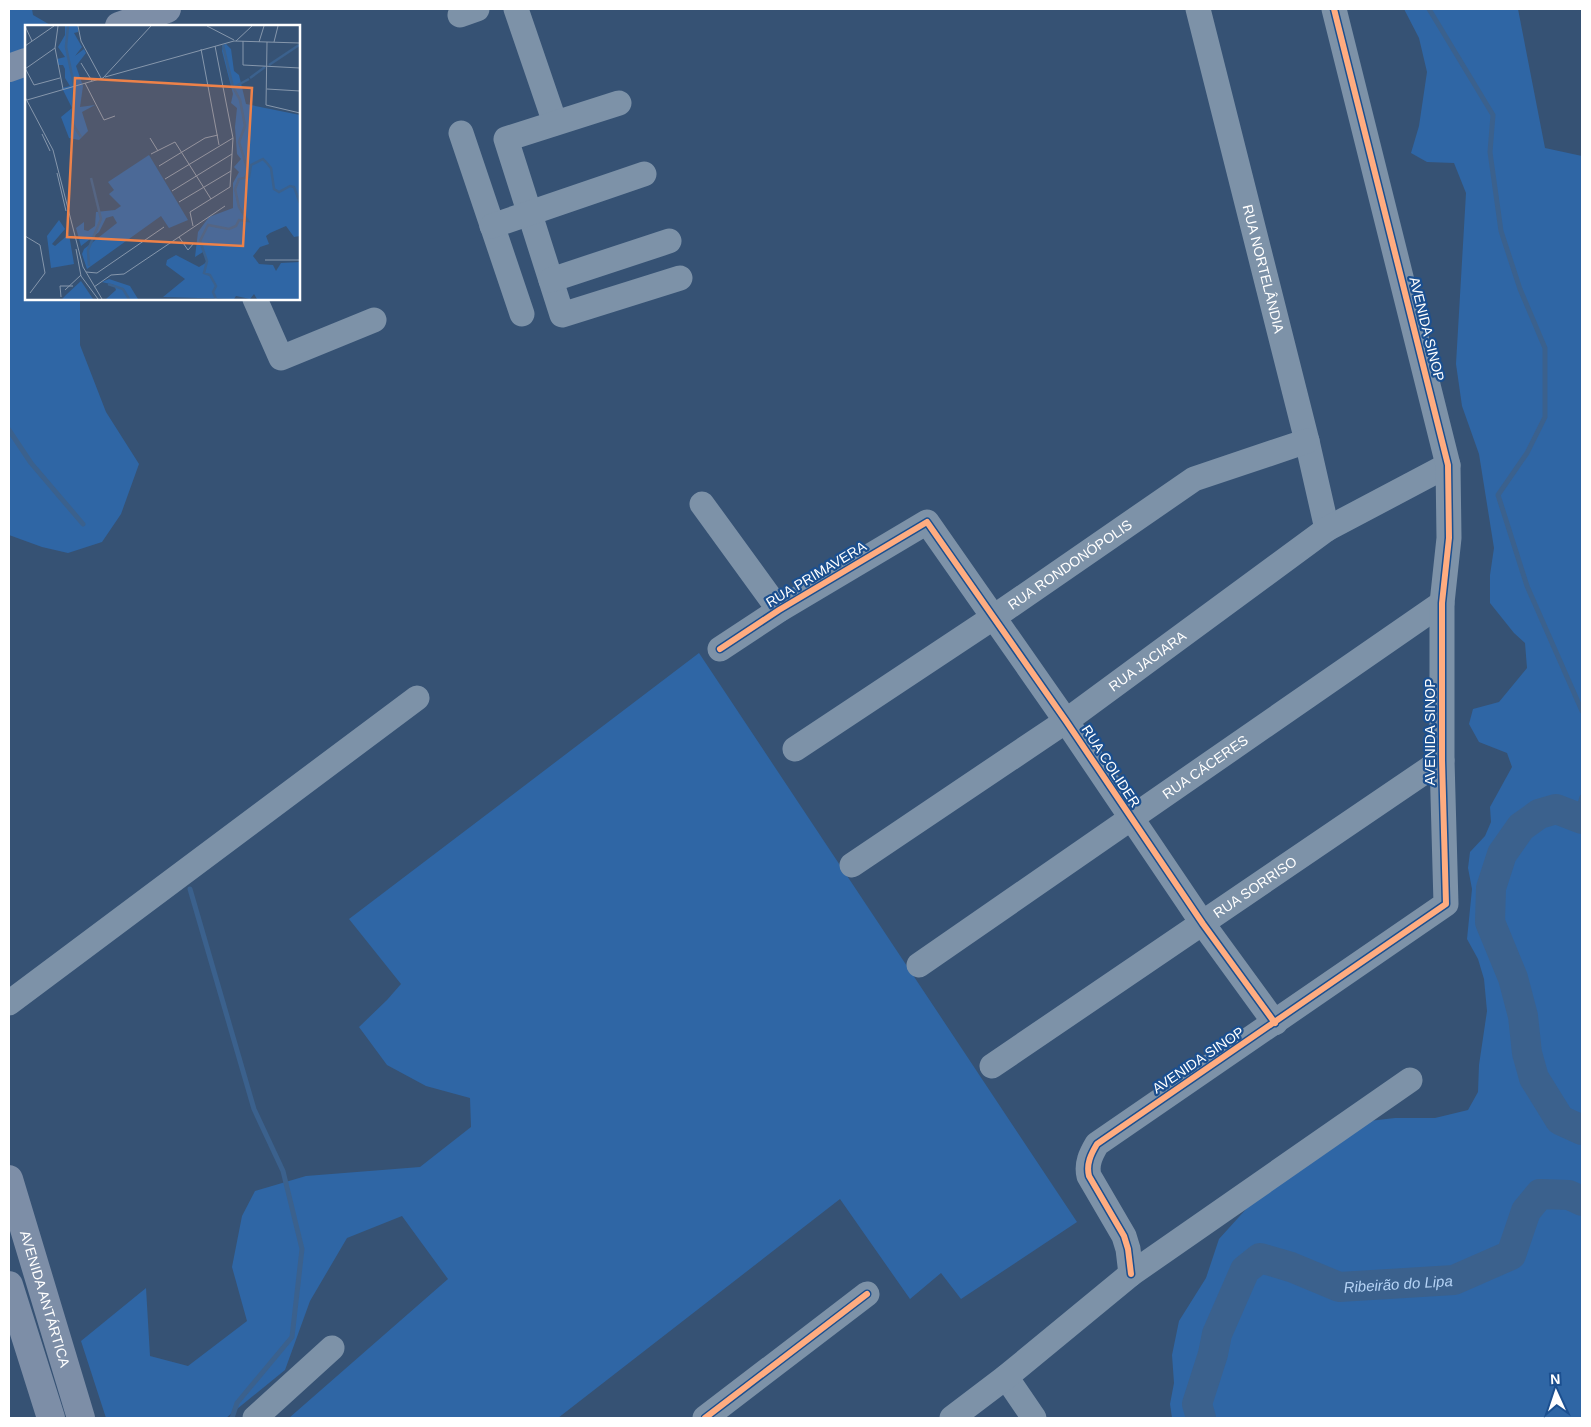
<svg xmlns="http://www.w3.org/2000/svg" width="1591" height="1427" viewBox="0 0 1591 1427" font-family="Arial,sans-serif">
	<rect width="100%" height="100%" fill="#365274"/>
	<path fill="#2f66a5" d="M9 9H32L33 15 52 26H26V299H80V345L106 412 139 464 121 514 102 542 68 553 42 547 9 535Z
		M1404 9H1518L1545 148 1582 156V1418H1172L1170 1404 1174 1383 1172 1355 1179 1321 1206 1278 1219 1239 1267 1186 1369 1121 1395 1118H1435L1468 1110 1478 1092 1479 1065 1487 1011 1484 979 1478 959 1467 939 1472 889 1468 868 1470 852 1485 836 1491 822 1490 807 1512 767 1507 753 1479 742 1469 724 1473 709 1499 702 1527 668 1525 643 1514 633 1490 603V575L1494 548 1479 454 1462 406 1456 364 1466 193 1454 163 1427 162 1411 153 1419 126 1427 72 1419 38Z
		M699 653 1077 1222 961 1299 941 1273 910 1299 840 1199 558 1418H289L448 1279 402 1216 347 1238 310 1301 285 1370 226 1418H106L81 1341 146 1288 150 1356 188 1366 247 1321 232 1267 242 1216 255 1191 306 1176 420 1167 471 1127 470 1098 426 1086 387 1065 359 1027 387 1000 401 984 349 919Z"/>
	<g fill="none" stroke-linecap="round" stroke-linejoin="round">
		<path stroke="#3b618d" stroke-width="5" d="M1429 9 1493 115 1490 152 1501 231 1520 289 1545 348V417L1527 453 1498 495 1527 586 1582 711
			M9 430 31 463 83 524
			M1576 817 1582 797
			M190 889 254 1109 283 1171 302 1249 292 1337 237 1403 232 1418"/>
		<g stroke="#3b618d" stroke-width="30">
			<path d="M1582 819 1556 809 1539 814 1521 827 1502 854 1491 888 1490 922 1513 978 1523 1016 1527 1053 1534 1078 1560 1120 1582 1130"/>
			<path id="s1" d="M1201 1418 1197 1404 1213 1354 1217 1334 1245 1270 1260 1258 1291 1267 1339 1287 1454 1280 1511 1255 1526 1211 1540 1194 1569 1195 1582 1201"/>
		</g>
		<g stroke="#7d92a8" stroke-width="25">
			<path d="M516 9 555 123"/>
			<path id="s2" d="M1198 9 1307 441 1327 529"/>
			<path d="M460 15 477 9"/>
			<path d="M619 103 506 139 562 315 680 278"/>
			<path d="M461 133 522 314"/>
			<path d="M492 226 644 174"/>
			<path d="M551 280 669 241"/>
			<path d="M255 299 281 358 374 320"/>
			<path d="M702 504 779 610"/>
			<path d="M720 649 779 610 927 522 1066 721 1203 924 1275 1023"/>
			<path id="s3" d="M795 749 994 617 1194 479 1307 441"/>
			<path id="s4" d="M852 865 1066 721 1327 529 1448 465"/>
			<path id="s5" d="M919 965 1442 603"/>
			<path d="M9 1003 417 698"/>
			<path id="s6" d="M992 1066 1442 760"/>
			<path d="M1131 1274 1128 1249 1124 1236 1089 1176C1086 1164 1091 1154 1097 1144L1446 904 1442 760V603L1449 538 1448 465 1334 9"/>
			<path d="M1006 1377 1034 1418"/>
			<path d="M255 1418 332 1348"/>
			<path d="M705 1418 867 1294"/>
			<path d="M952 1418 1006 1377 1131 1274 1410 1080"/>
		</g>
		<g stroke="#7d8ea7" stroke-width="28">
			<path d="M119 26 167 9"/>
			<path d="M9 68 26 62"/>
			<path id="s7" d="M9 1179 81 1418"/>
			<path d="M9 1285 51 1418"/>
		</g>
		<g stroke="#1b4f8f" stroke-width="9">
			<path id="cycleway" d="M720 649 779 610 927 522 1066 721 1203 924 1275 1023
				M1131 1274 1128 1249 1124 1236 1089 1176C1086 1164 1091 1154 1097 1144L1446 904 1442 760V603L1449 538 1448 465 1334 9
				M705 1418 867 1294"/>
		</g>
		<use href="#cycleway" stroke="#ffac80" stroke-width="6"/>
	</g>
	<g text-anchor="middle" dominant-baseline="central" stroke-width="4.5" stroke-linejoin="round" paint-order="stroke">
		<g font-size="14" fill="#fff" stroke="#1b4f8f">
			<text stroke="none"><textPath href="#s2" startOffset="268">RUA NORTELÂNDIA</textPath></text>
			<text transform="translate(1427 329) rotate(76)">AVENIDA SINOP</text>
			<text stroke="none"><textPath href="#s3" startOffset="331">RUA RONDONÓPOLIS</textPath></text>
			<text transform="translate(816 574) rotate(-31)">RUA PRIMAVERA</text>
			<text stroke="none"><textPath href="#s4" startOffset="359">RUA JACIARA</textPath></text>
			<text transform="translate(1430 732) rotate(-90)">AVENIDA SINOP</text>
			<text transform="translate(1111 766) rotate(57)">RUA COLIDER</text>
			<text stroke="none"><textPath href="#s5" startOffset="348">RUA CÁCERES</textPath></text>
			<text stroke="none"><textPath href="#s6" startOffset="318">RUA SORRISO</textPath></text>
			<text transform="translate(1198 1060) rotate(-34)">AVENIDA SINOP</text>
			<text stroke="none"><textPath href="#s7" startOffset="125">AVENIDA ANTÁRTICA</textPath></text>
		</g>
		<g font-size="15" font-style="italic" fill="#b5d3f5" stroke="#1b4f8f">
			<text stroke="none"><textPath href="#s1" startOffset="320">Ribeirão do Lipa</textPath></text>
		</g>
	</g>
	<g transform="translate(25 25)">
		<rect width="275" height="275" fill="#365274"/>
		<path d="M40 1H53V7L49 8 57 22 50 31 59 24 61 28 51 41 58 61 55 82 70 80 57 87 63 106 54 115 44 113 36 92 47 83 37 63 45 61 40 53V44L38 40H33L32 34 40 32 33 22 40 10ZM201 19 206 24 209 46 214 50 221 79 275 90V211L269 212 261 201 245 208 241 211 244 219 235 222 228 231 234 239 248 240 251 246 256 238 275 237V274H232L229 269 225 274 211 271 209 274 138 272 160 254 141 240 142 235 151 230 174 242 179 239 182 236 178 227 170 232 173 207 184 192 208 183V158L214 147 209 142 216 134 212 129 210 102 212 83 206 78 208 69 197 26 198 20ZM124 130 163 195 144 203 136 191 62 244 57 229 59 224 92 198 88 191 81 193 74 207 56 221 51 203 59 197V205L63 206 70 201 71 187 90 185 96 181 84 169 89 165 83 157ZM34 195 40 204 27 219 30 221 44 209 49 239 26 243 22 211ZM84 254 105 261 113 274H81L91 265 89 260 77 257ZM56 256 68 274H37L42 269Z" fill="#2f66a5"/>
		<path fill="none" stroke="#3b618d" stroke-width="2.5" d="M43 1 41 22 49 60M198 20 208 62 215 75 220 101 214 117 223 146 220 153M244 40 274 20M225 53 240 42M209 62 224 54M49 64 47 98 56 112M64 241 63 225 76 194 66 153M83 259 98 264 104 274M191 274 188 267 191 261 185 250 179 248 182 236 175 216 183 200 204 204 211 201 214 195 223 196 214 182 210 164 214 154 224 152 226 140 238 134 241 137 246 143 249 164 254 167 265 161 269 162 275 178"/>
		<path fill="none" stroke="#8697ac" stroke-width="1" d="M0 1 7 16M33 1 30 23 38 64M53 1 56 16 76 53M182 1 209 15M211 16 227 1M218 16V40L275 43M234 17 239 1M242 17 241 80 275 88M249 17 253 1M0 21 29 1M176 24 194 120M56 38 67 56M0 43 9 60 35 53M0 44 30 23M80 52 209 16 275 18M60 58 79 95 90 91M242 64 275 66M0 72 28 125 58 242 77 274M2 75 78 53 126 1M17 109 25 126M125 113 133 126M126 129 150 117 186 174M134 141 180 113 193 110M32 148 41 186M140 154 208 113M147 166 207 129M154 177 206 146M168 201 165 187 205 162 208 113 190 21M0 211 15 220 20 248 5 268M154 212 163 225 169 218M51 224 56 251 73 274M240 235H275M61 247 72 248 139 202M69 262 86 250 99 249 200 181M40 265 56 250M36 272 35 261H48"/>
		<path fill="#ee8249" fill-opacity="0.15" stroke="#ee8249" stroke-width="2.5" d="M50 53 227 63 218 221 42 212Z"/>
		<rect width="275" height="275" fill="none" stroke="#fff" stroke-width="2.5"/>
	</g>
	<rect width="1591" height="1427" fill="none" stroke="#ffffff" stroke-width="20"/>
	<g transform="translate(1556 1392) rotate(357)" stroke="#1b4f8f" stroke-width="4" paint-order="stroke">
	<path d="M0-4L9 19L0 12L-9 19Z" fill="#ffffff"/>
	<text y="-8" font-size="14" font-weight="bold" text-anchor="middle" fill="#ffffff">N</text>
	</g>
</svg>
